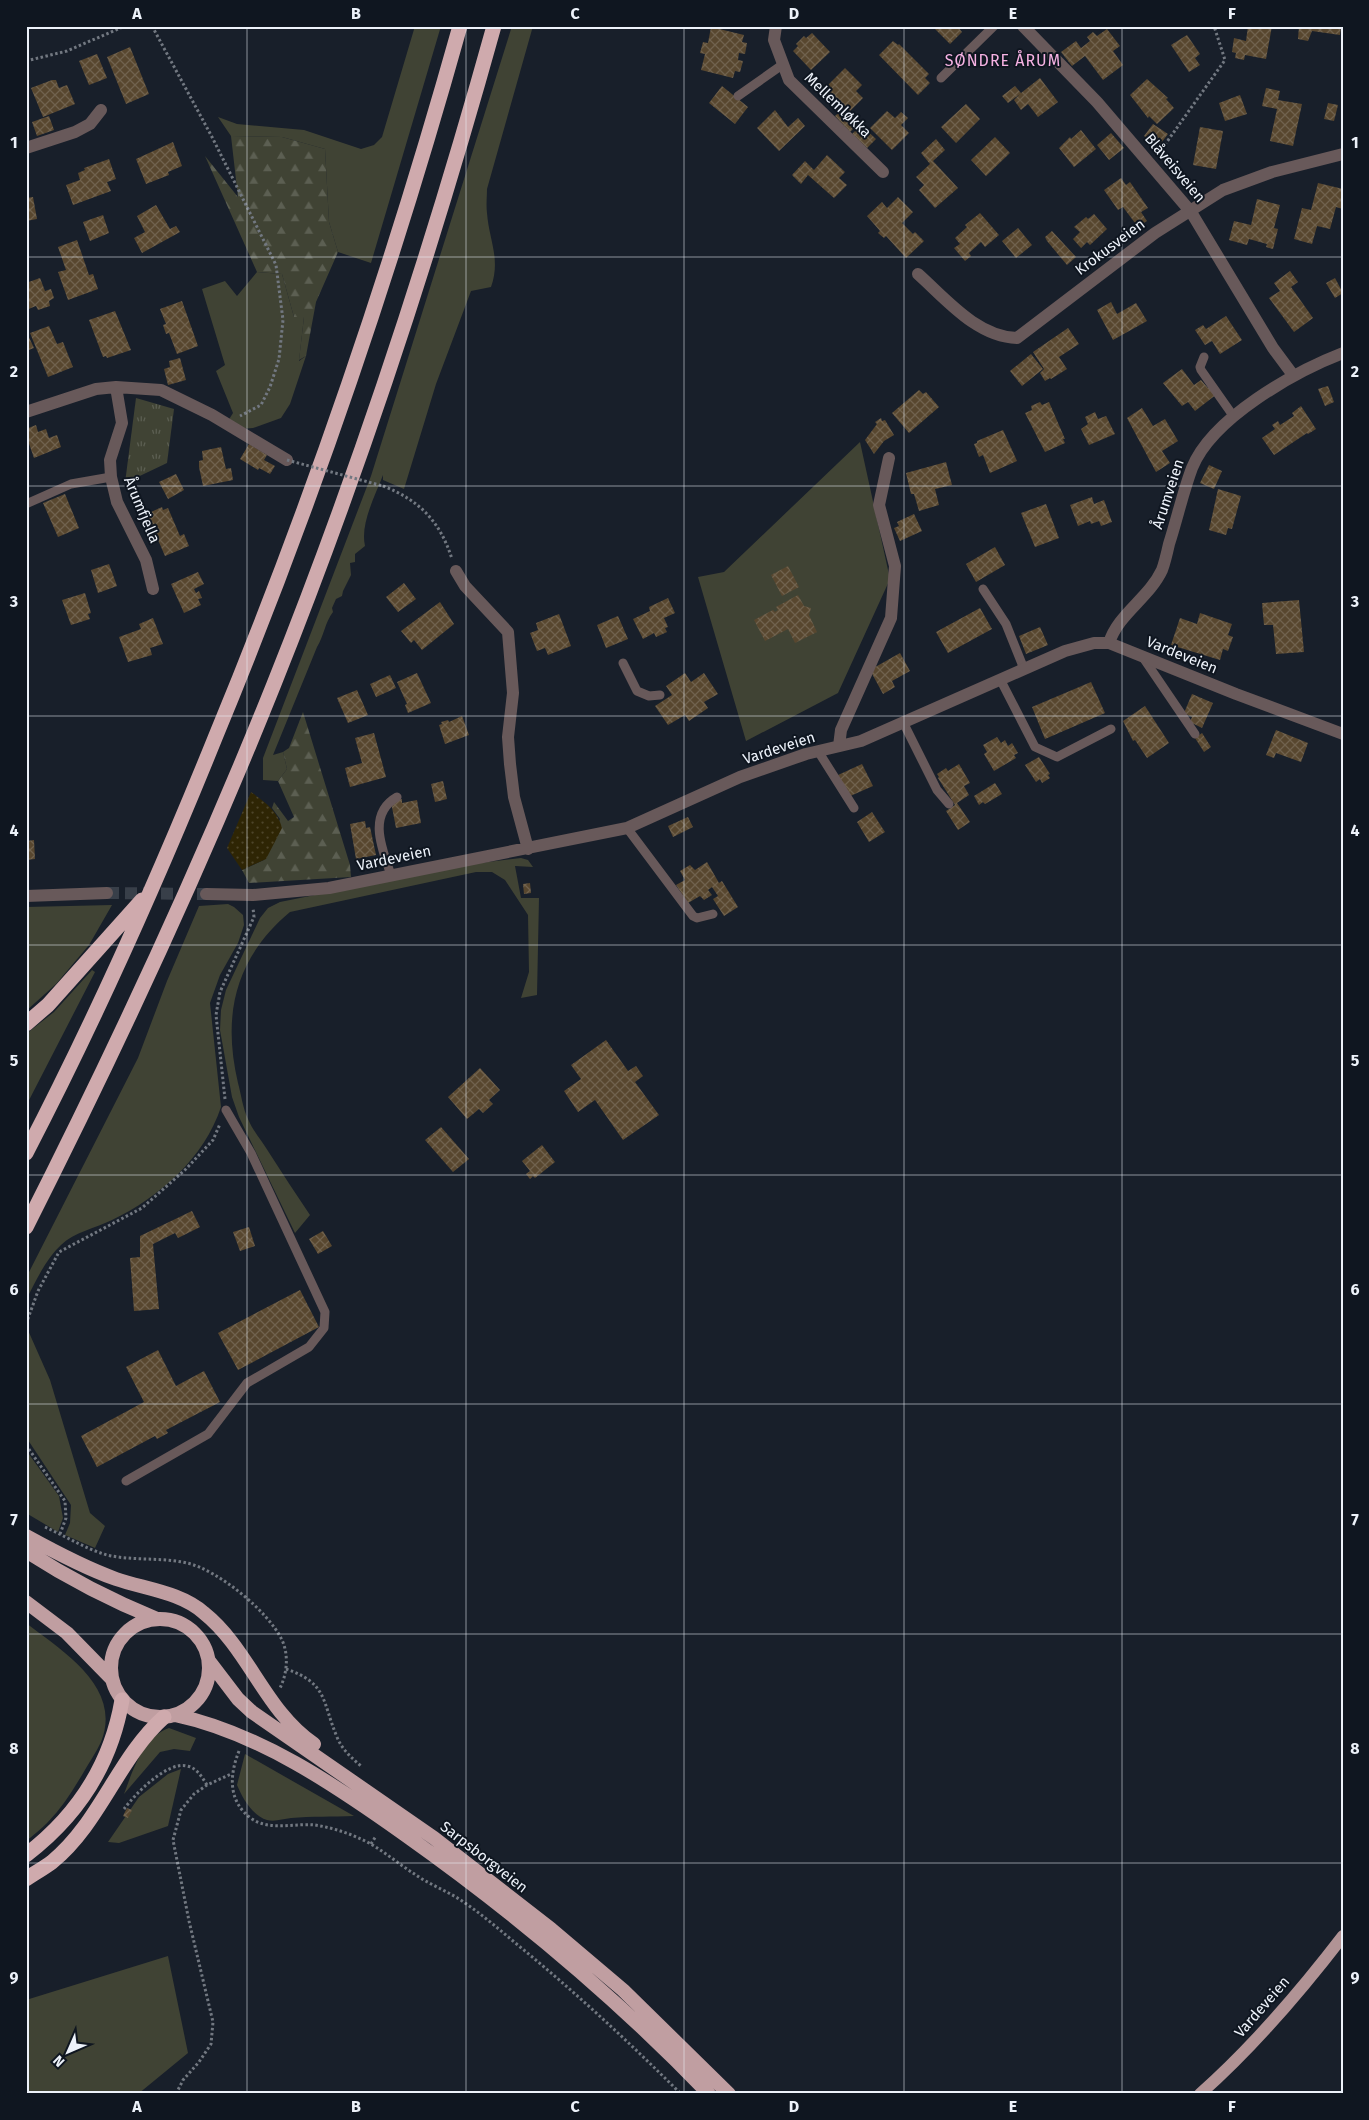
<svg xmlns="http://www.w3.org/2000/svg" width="1369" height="2120" viewBox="0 0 1369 2120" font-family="'Fira Sans',sans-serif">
	<defs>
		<pattern id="forest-firs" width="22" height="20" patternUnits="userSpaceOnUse" patternTransform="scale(1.25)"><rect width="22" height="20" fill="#404334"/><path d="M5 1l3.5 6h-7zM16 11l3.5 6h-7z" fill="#5c5f52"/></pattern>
		<pattern id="sand-dots" width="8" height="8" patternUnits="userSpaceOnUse" patternTransform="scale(1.25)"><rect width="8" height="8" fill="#2e2504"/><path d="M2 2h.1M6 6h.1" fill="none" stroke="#4d452a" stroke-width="1.8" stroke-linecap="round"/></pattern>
		<pattern id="park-tufts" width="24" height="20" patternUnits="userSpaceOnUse" patternTransform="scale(1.25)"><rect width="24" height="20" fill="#404334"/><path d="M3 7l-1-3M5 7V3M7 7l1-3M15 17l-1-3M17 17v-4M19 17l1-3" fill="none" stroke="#5c5f52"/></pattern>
		<pattern id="building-cross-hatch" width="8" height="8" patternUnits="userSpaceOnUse" patternTransform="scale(1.25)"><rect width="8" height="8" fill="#58472f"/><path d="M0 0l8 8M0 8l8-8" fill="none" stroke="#70624e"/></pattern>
	</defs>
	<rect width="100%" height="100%" fill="#181f2a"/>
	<path fill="#404334" d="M415 26H441L371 263 338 252 329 222 325 149 282 137 231 136 218 117 237 124 304 130 361 149 374 145 382 137Z
		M512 26H533L487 189C487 196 486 205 487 213 489 240 501 259 491 287L471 291 436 384 404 489 383 480V475C375 496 360 524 365 546L355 554V562L350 563 351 575 343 591 342 596 336 599 332 608 333 612C325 622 324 636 317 647L273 755 283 752 287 769 278 781 263 780V758L371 476Z
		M257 272 282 274 294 317H304L299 361 306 356 290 404 281 418 253 428 240 429 228 421 233 413 216 371 225 365 202 289 225 281 237 296Z
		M860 442 890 579 838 693 746 741 698 577 724 572Z
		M521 858 528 860 533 867 515 866 521 898H539L537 995 521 998 529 972 528 915 505 880 492 872H476L290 912C235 958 222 1015 238 1083 241 1094 243 1109 248 1119 253 1131 262 1141 268 1151 282 1173 296 1194 310 1215L295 1233 239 1117 232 1097 220 1030 221 1010 226 990 260 918 268 908 280 902 464 865Z
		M228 904 234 907 243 915 244 925 238 943 220 975 210 1003 221 1107C204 1158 160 1197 112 1220 96 1228 74 1232 61 1245 45 1260 36 1281 26 1300V1278L138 1058 167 981 199 906Z
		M112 905 89 945 56 984 26 1011V907Z
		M92 970 95 972 26 1106V1034L54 1012Z
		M27 1328 50 1380 90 1513 105 1526 95 1548 65 1535 70 1523 71 1505 26 1437Z
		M26 1450 59 1496 63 1518 58 1532 26 1513Z
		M26 1623C62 1651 123 1687 101 1742 96 1753 88 1764 82 1775 65 1803 53 1821 26 1841Z
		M169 1728 196 1738 190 1751 174 1749 160 1752 124 1794C133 1770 143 1737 169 1728Z
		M245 1754 354 1816C333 1817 311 1816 291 1818 283 1819 275 1822 267 1820 252 1815 243 1799 237 1785Z
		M181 1769 168 1826 119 1843 108 1842 139 1797 168 1774Z
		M168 1956 188 2053 138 2094H26V2000Z"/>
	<path fill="url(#forest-firs)" d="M231 136 282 137 325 149 329 222 338 252 316 302 306 356 299 360 304 317H294L282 274 257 272 205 156 238 197Z
		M303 712 350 865 351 877 249 883 242 870 264 860 280 819 272 808 274 802 288 821 294 817 278 781 287 769 283 752 289 748Z"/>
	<path fill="url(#sand-dots)" d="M251 792C265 802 278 811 282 828L266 859 242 870 227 848Z"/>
	<path fill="url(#park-tufts)" d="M136 398 174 409 167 463 125 483Z"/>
	<path fill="url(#building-cross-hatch)" d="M932 26H957L962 32 950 44Z
		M1248 26H1272L1266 59 1245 55 1244 60 1235 58 1236 53 1232 52 1234 38 1246 41Z
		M1299 26H1341L1340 35 1312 31 1308 41 1298 39Z
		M711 27 744 35 742 42 747 43 745 54 739 53 738 60 743 61 740 72 735 71 733 78 701 70 705 54 700 53 703 42 708 43Z
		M1107 29 1120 46 1113 51 1123 65 1103 80 1085 56 1072 66 1061 52 1076 41 1081 48 1090 41 1087 37 1093 32 1097 36Z
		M812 33 830 52 811 70 793 51 798 46 796 44 804 36 806 38Z
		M1187 35 1200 54 1195 58 1200 65 1189 72 1171 45Z
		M893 41 898 45 899 44 929 74 925 78 930 83 918 95 879 55Z
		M130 47 149 94 126 104 107 57Z
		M97 54 107 78 89 85 79 61Z
		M845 68 862 85 856 91 863 98 850 111 825 88Z
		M1040 78 1058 102 1038 117 1028 104 1021 110 1014 100 1020 94 1008 103 1002 96 1015 86 1021 93Z
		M1147 79 1168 98 1166 99 1174 108 1157 124 1149 116 1148 118 1130 95Z
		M52 80H56L59 88 67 85 75 104 43 117 31 88Z
		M722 86 748 107 735 124 709 103Z
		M1266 88 1280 91 1278 100 1302 104 1293 146 1270 141 1277 109 1262 106Z
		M1240 95 1247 114 1225 121 1219 103Z
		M1328 103 1338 105 1334 121 1324 119Z
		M966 104 980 119 956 143 941 127Z
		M844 108 859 123 850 132 835 116Z
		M775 110 788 127 798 118 805 126 779 151 757 128Z
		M887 111 895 118 901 112 908 118 901 125 909 133 892 150 870 128Z
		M49 116 54 130 37 136 32 122Z
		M1153 124 1168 134 1158 147 1144 136Z
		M861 125 876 139 867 148 852 134Z
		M1200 127 1223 131 1216 169 1193 165Z
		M1081 130 1096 149 1074 167 1059 148 1070 137 1071 139Z
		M1111 133 1124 148 1109 160 1097 145Z
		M995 137 1010 153 986 176 971 160Z
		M936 139 945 150 933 161 958 188 935 208 919 190 924 185 916 177 930 164 921 153Z
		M173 142 182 166 168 172 169 175 146 184 136 159Z
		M827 155 845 172 839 178 847 185 834 198 808 175 801 184 792 175 805 161 814 170Z
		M109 159 116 179 107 182 111 191 73 205 66 185 80 180 78 173 85 170 84 168Z
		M1121 178 1126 185 1130 182 1148 208 1141 212 1147 221 1138 227 1123 207 1118 210 1104 190Z
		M1318 183 1343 189V209L1336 207 1330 229 1317 226 1312 244 1294 239 1302 208 1311 210Z
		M33 197 37 219 26 221V198Z
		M898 197 913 212 902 223 913 234 915 232 924 241 906 258 886 236 884 238 878 233 880 231 867 216 882 202 887 208Z
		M1257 199 1280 205 1274 228 1278 229 1273 249 1266 247 1267 244 1249 239 1247 245 1229 240 1234 221 1251 225Z
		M156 205 170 229 176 226 180 232 142 253 134 238 145 232 137 216Z
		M980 213 999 235 985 247 981 242 969 253 971 256 965 261 954 248 960 244 955 238 967 227 965 225Z
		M1094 214 1107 229 1090 245 1087 242 1081 248 1073 239 1080 232 1074 227 1086 217 1088 219Z
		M103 215 109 233 90 241 83 222Z
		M1018 228 1032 245 1016 258 1002 241Z
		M1052 231 1076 257 1067 265 1047 241 1045 237Z
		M77 240 89 275 93 274 98 289 68 300 58 272 66 270 58 247Z
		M1290 271 1298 282 1291 287 1313 318 1294 332 1269 298 1280 291 1274 283Z
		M40 278 45 291 51 289 54 298 49 301 50 306 38 310 36 306 26 310V283Z
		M1335 278 1343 293 1335 298 1326 283Z
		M182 301 198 346 177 354 169 333 166 334 163 325 166 324 160 309Z
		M1111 302 1117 314 1136 303 1147 321 1113 340 1097 310Z
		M115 311 131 350 107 358 106 356 103 357 89 320Z
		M1226 316 1242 340 1220 354 1212 341 1205 345 1195 330 1203 325 1206 329Z
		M49 326 57 344 63 342 73 367 48 377 30 333Z
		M1068 328 1079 344 1059 357 1067 369 1051 379 1050 378 1045 381 1040 373 1044 369 1033 352Z
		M26 331 34 348 26 351Z
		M1031 354 1043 369 1022 386 1010 371Z
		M180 358 186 380 168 385 164 369 170 367 169 361Z
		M1182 369 1194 385 1201 380 1208 388 1211 386 1217 394 1195 411 1188 402 1182 406 1163 383Z
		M1328 386 1334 402 1325 406 1318 389Z
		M919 390 923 394 926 392 939 407 909 433 892 413Z
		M1040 402 1042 405 1049 402 1065 439H1063L1065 443 1045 452 1025 413 1032 410 1031 406Z
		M1301 406 1316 429 1308 434 1307 433 1274 455 1262 438 1275 429 1272 425 1278 421 1280 425 1294 416 1292 413Z
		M1142 408 1153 426 1165 419 1178 441 1162 451 1170 463 1156 472 1127 418Z
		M1095 412 1098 419 1106 416 1115 434 1089 445 1081 429 1088 424 1085 417Z
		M881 418 882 421 885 420 894 435 884 441 874 454 865 440 877 424 875 422Z
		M36 425 38 432 46 429 49 438 57 435 61 447 34 458 26 435V429Z
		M1003 430 1017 461 990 473 983 455 979 457 974 444 977 443V441Z
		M249 444 267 455 264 460 275 466 270 474 259 468 258 470 240 459Z
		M221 447 226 469 231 468 233 480 203 486 199 467V461L203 460 202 451Z
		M946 462 952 485 935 489 939 505 919 511 914 494H911L906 473Z
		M1209 465 1222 471 1214 489 1200 483Z
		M176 474 184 490 168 499 159 482Z
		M1218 489 1241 496 1232 529 1228 528 1226 535 1209 530Z
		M65 494 79 528 58 537 43 503Z
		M1092 497 1094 504 1104 500 1112 522 1101 526 1099 521 1091 524 1090 521 1078 526 1070 505Z
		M1046 504 1059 538 1035 547 1021 513Z
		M162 507 163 510 168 508 180 536 184 534 189 546 165 556 148 517 152 515 151 512Z
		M914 514 922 531 900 541 894 528 899 526 897 522Z
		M995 547 1005 565 976 582 966 564Z
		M109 564 117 586 98 593 91 570Z
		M788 566 799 587 782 596 771 575Z
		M198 572 204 584 194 589 196 593 199 591 202 598 198 599 201 605 184 613 171 584Z
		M404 583 416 599 398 612 386 597Z
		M85 593 91 613 88 614 90 619 71 625 62 600Z
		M798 595 804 606 811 608 809 615 817 632 795 643 788 629 765 641 754 620 773 610 775 612 778 610 776 607Z
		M668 598 675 613 664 618 668 627 665 628 667 632 656 637 654 633 643 639 633 619 650 611 649 607Z
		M1299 600 1304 652 1276 654 1273 625H1264L1262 603Z
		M440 602 454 624 422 650 414 640 411 643 401 631Z
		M980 608 992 629 948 653 936 632Z
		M1200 613 1232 624 1228 635 1233 637 1228 651 1223 649 1220 660 1171 645 1180 618 1197 624Z
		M559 614 571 646 548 655 545 648 537 651 530 633 538 630 536 623Z
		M618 616 628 639 606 648 597 625Z
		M153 618 163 644 150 648 152 655 128 662 119 637 141 629 139 624Z
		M1040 627 1048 645 1026 654 1019 636Z
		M900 653 910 671 892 681 895 687 883 694 870 670Z
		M417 673 431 703 408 713 405 705 407 704 397 682Z
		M685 673 691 682 704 673 718 694 704 702 708 708 689 721 685 715 668 725 655 706 672 695 666 686Z
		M390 675 396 688 376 697 370 684Z
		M1091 682 1105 713 1045 739 1032 707Z
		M357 690 368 715 348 723 337 698Z
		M1192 694 1213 703 1202 728 1190 722 1192 717 1184 713Z
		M1145 706 1169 743 1147 758 1135 740 1133 741 1123 721Z
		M462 716 469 735 445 744 439 725 442 724 441 722 448 720 449 722Z
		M1276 730 1308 743 1301 762 1276 753 1274 758 1266 755Z
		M374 733 386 777 350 787 345 768 362 763 355 738Z
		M1202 733 1211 747 1204 752 1195 738Z
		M997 737 1001 743 1005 740 1008 746 1012 743 1018 753 1014 755 1016 758 994 771 984 754 987 752 983 745Z
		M1039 757 1050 774 1048 775 1050 778 1042 783 1040 779 1036 782 1025 765Z
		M862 764 873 786 848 797 838 775Z
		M959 764 970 783 964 786 969 795 957 803 970 822 958 830 946 811 955 805 938 778 939 777 937 774 946 768 948 771Z
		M443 781 447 799 435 802 431 784Z
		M995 783 1002 794 985 804 983 802 979 805 974 796Z
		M402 799V803L417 800 421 823 396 828 391 802Z
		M872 812 885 832 869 842 857 822Z
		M688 817 693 827 673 837 668 826Z
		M365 821 366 828 370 827 376 855 356 859 350 824Z
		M34 840 35 859 26 860V841Z
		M707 862 719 883 722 881 738 907 724 916 713 899 718 896 712 887 708 890 712 895 704 900 700 896 688 903 676 885 685 880 680 871 690 865 695 870Z
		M530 883 531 893 524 894 523 884Z
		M606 1040 628 1071 636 1066 643 1076 635 1082 659 1115 623 1140 595 1100 578 1112 564 1091 581 1079 571 1065Z
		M480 1068 500 1090 489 1100 493 1104 483 1113 479 1109 467 1119 448 1097Z
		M441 1127 469 1159 453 1172 425 1140Z
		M542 1145 555 1162 535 1178 533 1176 530 1179 526 1174 530 1171 522 1161Z
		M192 1211 200 1227 178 1238 175 1233 153 1244 159 1309 134 1311 130 1258 140 1257V1236Z
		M249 1227 255 1246 240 1251 233 1232Z
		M323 1231 332 1246 318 1254 309 1239Z
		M300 1290 319 1327 238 1370 218 1333Z
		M158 1350 176 1386 204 1371 220 1402 166 1430 168 1433 157 1439 155 1436 97 1467 81 1436 144 1402 126 1367Z
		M127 1808 132 1810 128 1818 123 1816Z"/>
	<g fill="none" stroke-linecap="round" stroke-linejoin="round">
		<path stroke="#383f49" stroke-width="12" stroke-dasharray="12 6" stroke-linecap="butt" d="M107 893 206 894"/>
		<path stroke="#727881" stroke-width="3" stroke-dasharray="2.5 2.5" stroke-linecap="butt" d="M152 26 212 137 276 265 283 320 279 359 270 387 261 405 240 416
			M26 61 67 51 125 26
			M1159 153 1225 60 1214 26
			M383 486C419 500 440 521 452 559
			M225 1099 216 1015 220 992 254 917 253 908
			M26 1324 38 1291 59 1252 142 1208 186 1169 213 1140 220 1124
			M26 1445 65 1501 66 1518 60 1534
			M45 1527C65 1536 86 1549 107 1555 133 1561 160 1557 187 1563 218 1570 268 1611 282 1640 289 1655 287 1674 280 1688
			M286 1669C328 1683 322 1702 337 1737 342 1750 352 1758 362 1767
			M239 1751C229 1776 228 1802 252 1819 270 1831 295 1823 315 1825 334 1828 352 1834 369 1843 385 1852 400 1865 416 1875 432 1886 450 1892 465 1903 484 1916 501 1931 519 1946 575 1992 629 2042 681 2094
			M124 1809C135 1794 167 1761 187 1766 197 1768 202 1777 207 1785
			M371 1844 376 1836
			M176 2094 183 2080 199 2062 211 2044 213 2022 189 1921 173 1840 181 1810 194 1794 207 1785 231 1774"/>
		<path stroke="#68595a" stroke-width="9" d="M941 78 994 26
			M738 96 782 65
			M1204 357 1200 367 1201 370 1234 417
			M26 504 71 484 111 477
			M983 589 1006 624 1024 669
			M1142 656 1195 734
			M623 663 637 691 649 696 660 695
			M1000 679 1035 747 1057 757 1111 729
			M903 722 937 790 949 804
			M818 751 854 808
			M627 828 693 916 697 918 713 914
			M391 875C382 849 367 814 397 797
			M126 1481 208 1434 247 1383 309 1347 324 1328 325 1312 251 1153 226 1110"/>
		<path stroke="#68595a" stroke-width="12" d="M776 26 774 40 789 80 883 172
			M1023 26 1097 102 1191 212 1273 348 1293 375
			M26 148 75 132 90 124 101 110
			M918 274C946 299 977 337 1017 338L1155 233 1223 190 1272 172 1343 154
			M116 387 161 390 212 415 287 460
			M26 412 96 389 116 387 122 423 110 460 111 477 117 502 146 560 153 589
			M456 571 465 586 508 632 513 693 508 737 510 764 514 797 528 849
			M1109 643C1118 614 1149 598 1162 570 1165 562 1167 553 1169 544 1177 519 1183 492 1192 468 1212 418 1294 372 1343 353
			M839 746 841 730 891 618 895 566 879 505 889 458
			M206 894 253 895 329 888 627 828 740 777 806 754 861 741 1065 651 1094 643H1109L1236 694 1343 734
			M26 896 107 893"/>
		<path stroke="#b19395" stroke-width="12" d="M1200 2094C1253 2047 1300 1992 1343 1936"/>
		<path stroke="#c09ea1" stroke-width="14" d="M26 1536C55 1552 85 1568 116 1579 145 1589 180 1592 204 1613 249 1649 265 1711 314 1744
			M26 1551C68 1578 110 1600 157 1619
			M26 1602 67 1633 111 1678
			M111 1668a49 49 0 1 1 98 0a49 49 0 1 1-98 0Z
			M209 1661 238 1699 252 1712 434 1838 551 1929 623 1990 729 2094
			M175 1715C259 1733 335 1785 404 1834 514 1912 616 1997 709 2094"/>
		<path stroke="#cfaaad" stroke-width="15" d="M26 1024 48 1005 142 900
			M26 1153C96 1018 158 879 215 738 311 506 392 269 460 26
			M26 1227C116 1049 200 869 274 684 360 469 432 249 494 26
			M26 1855C77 1816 111 1764 122 1700
			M26 1879C35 1873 44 1868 52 1862 100 1823 118 1758 164 1717"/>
		<path stroke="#727881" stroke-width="3" stroke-dasharray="2.5 2.5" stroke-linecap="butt" d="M287 460 383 486"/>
	</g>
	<path fill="none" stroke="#edf2fa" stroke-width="1" stroke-opacity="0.55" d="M247 26V2094M466 26V2094M684 26V2094M904 26V2094M1122 26V2094M26 257H1343M26 486H1343M26 716H1343M26 945H1343M26 1175H1343M26 1404H1343M26 1634H1343M26 1863H1343"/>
	<g text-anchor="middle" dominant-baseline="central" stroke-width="4" stroke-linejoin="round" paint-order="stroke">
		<g font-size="15" fill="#edf2fa" stroke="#0f1620">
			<text transform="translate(838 105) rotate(44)">Mellemløkka</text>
			<text transform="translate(1175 168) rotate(50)">Blåveisveien</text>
			<text transform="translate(1110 247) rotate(-37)">Krokusveien</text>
			<text transform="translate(1168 494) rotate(-72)">Årumveien</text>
			<text transform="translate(142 510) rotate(67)">Årumfjella</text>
			<text transform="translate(1182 655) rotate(22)">Vardeveien</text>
			<text transform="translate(779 748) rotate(-18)">Vardeveien</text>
			<text transform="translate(394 858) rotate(-12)">Vardeveien</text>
			<text transform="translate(484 1857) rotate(38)">Sarpsborgveien</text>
			<text transform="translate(1262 2007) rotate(-49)">Vardeveien</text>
		</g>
		<g font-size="16" letter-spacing="1" fill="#f6b2e3" stroke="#0f1620">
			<text x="1003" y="60">SØNDRE ÅRUM</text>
		</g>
	</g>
	<rect width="1369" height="2120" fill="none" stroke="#0f1620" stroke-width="55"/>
	<g transform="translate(68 2052) rotate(225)" stroke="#0f1620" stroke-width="4" paint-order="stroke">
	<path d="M0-4L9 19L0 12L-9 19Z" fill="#edf2fa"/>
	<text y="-8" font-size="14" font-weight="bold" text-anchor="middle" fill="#edf2fa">N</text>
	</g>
	<rect x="28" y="28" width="1314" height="2064" fill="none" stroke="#edf2fa" stroke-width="2"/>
	<g font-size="16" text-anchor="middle" font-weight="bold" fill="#edf2fa">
		<text x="137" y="19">A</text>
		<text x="356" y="19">B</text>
		<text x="575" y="19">C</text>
		<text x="794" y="19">D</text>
		<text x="1013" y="19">E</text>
		<text x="1232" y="19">F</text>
		<text x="14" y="148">1</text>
		<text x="1355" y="148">1</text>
		<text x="14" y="377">2</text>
		<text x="1355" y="377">2</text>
		<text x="14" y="607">3</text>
		<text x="1355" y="607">3</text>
		<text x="14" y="836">4</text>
		<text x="1355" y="836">4</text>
		<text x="14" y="1066">5</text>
		<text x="1355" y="1066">5</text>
		<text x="14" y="1295">6</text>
		<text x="1355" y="1295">6</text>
		<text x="14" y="1525">7</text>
		<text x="1355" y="1525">7</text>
		<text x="14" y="1754">8</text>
		<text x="1355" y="1754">8</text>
		<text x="14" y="1983">9</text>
		<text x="1355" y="1983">9</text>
		<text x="137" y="2112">A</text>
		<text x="356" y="2112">B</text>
		<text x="575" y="2112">C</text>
		<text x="794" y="2112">D</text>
		<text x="1013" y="2112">E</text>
		<text x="1232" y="2112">F</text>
	</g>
</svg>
